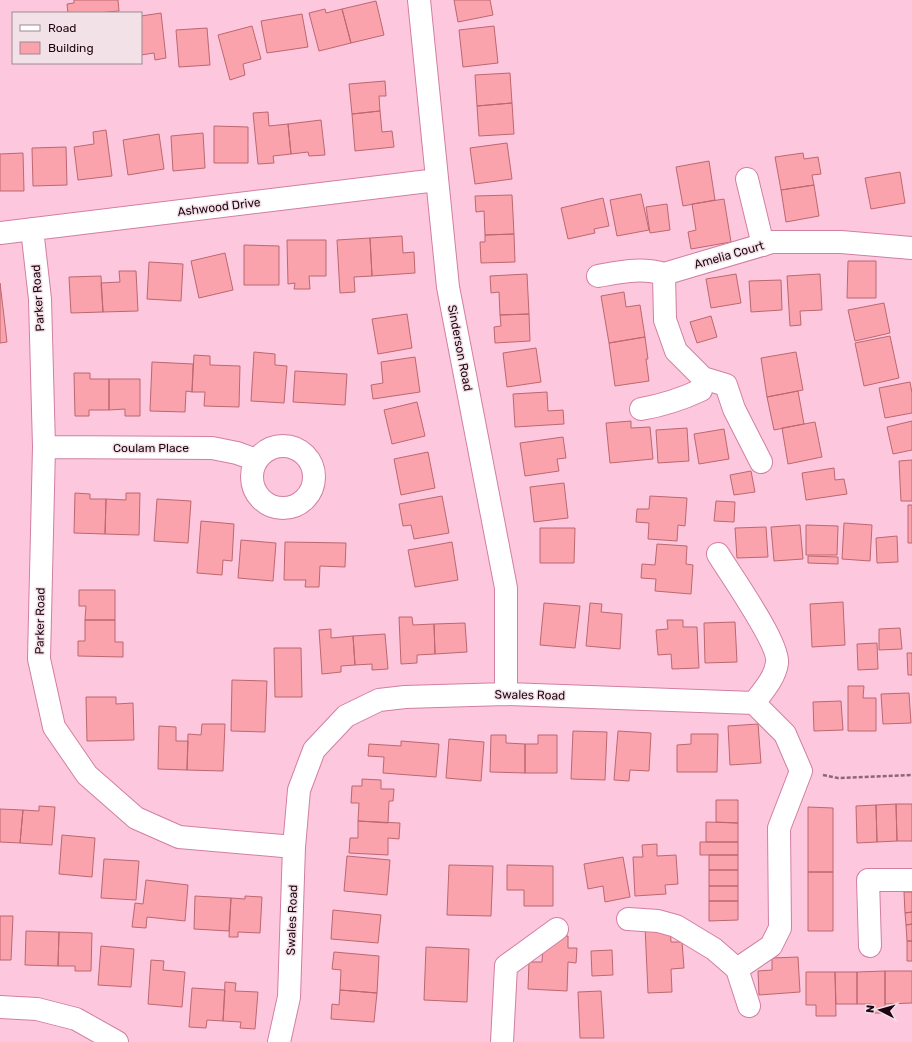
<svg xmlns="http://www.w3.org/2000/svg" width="912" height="1042" viewBox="0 0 912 1042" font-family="Rubik,sans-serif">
	<rect width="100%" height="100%" fill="#fdc8dd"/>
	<path fill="#faa3ac" stroke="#bc6771" d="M74 0H118L119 11 97 13H68L67 4 74 3Z
		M454 0H490L493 15 458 22Z
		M376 1 384 35 351 43 342 9Z
		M325 9 326 13 342 9 351 43 319 51 309 13Z
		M161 13 166 58 155 60 154 53 141 55V16Z
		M302 14 308 47 267 53 261 21Z
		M252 26 261 59 243 64 245 75 230 80 218 35Z
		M494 26 498 63 463 67 459 30Z
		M207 28 210 65 179 67 176 30Z
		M510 73 512 103 477 106 475 75Z
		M385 81 386 96H379L380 111 352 114 349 84Z
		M512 103 514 134 479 136 477 106Z
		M380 111 382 132 392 131 394 147 355 151 352 114Z
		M268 112 269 126 288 124 291 154 273 156 274 163 258 164 253 113Z
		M321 120 325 155 309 156 308 152 291 154 288 124Z
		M214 126 248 127V163H214Z
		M106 130 112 176 78 180 74 147 94 144 93 132Z
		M203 133 205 168 173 171 171 136Z
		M159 134 164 169 128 175 123 140Z
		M507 143 512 179 475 184 470 148Z
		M66 147 67 185 33 186 32 148Z
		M23 153 24 191H0V154Z
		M803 153 804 159 818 157 821 174 812 175 814 185 781 190 775 157Z
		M709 161 715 200 683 206 676 167Z
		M900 172 905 203 871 209 865 178Z
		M814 185 819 216 786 222 781 190Z
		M641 194 649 230 617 236 610 200Z
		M512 195 514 234 485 235 484 211 476 212 475 196Z
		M603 198 609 226 594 229 595 233 568 239 561 208Z
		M724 199 731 242 691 249 688 232 696 230 692 204Z
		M667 204 670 230 650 233 646 207Z
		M514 234 515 262 481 263 480 242H485V235Z
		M402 236 403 253 414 252 415 273 372 276 370 238Z
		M370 238 372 276 354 277 355 292 340 293 337 240Z
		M287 240H326V276H309L310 289H294L295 283 288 284Z
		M244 245 279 246V285H244Z
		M225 253 233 290 199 298 191 261Z
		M848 261H876V298H847Z
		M149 262 183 264 181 301 147 299Z
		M119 271H136L138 311 103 312 101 283 120 282Z
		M527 274 529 314 500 315 499 292 491 293 490 276Z
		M736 274 741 303 711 308 706 279Z
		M820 274 822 310 800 311 801 325 790 326 787 276Z
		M101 276 103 312 71 313 69 277Z
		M781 280 782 310 751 312 749 281Z
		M0 283 7 342 0 343Z
		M624 292 626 307 640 305 645 337 609 343 601 296Z
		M884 303 890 333 855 341 848 310Z
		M407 314 412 348 378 354 372 319Z
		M529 314 530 341 495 343 494 327 501 326 500 315Z
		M711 316 717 337 697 343 690 322Z
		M890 336 899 378 864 386 855 343Z
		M645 337 648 359H646L649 381 615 386 609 343Z
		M536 348 541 382 507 387 503 353Z
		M254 352 275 354V365L287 366 284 403 251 401Z
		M796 352 803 390 767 397 761 358Z
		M194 355 210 356V365L240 366 239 407 204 406 205 392H192Z
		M415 357 420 392 373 399 371 385 383 383 381 362Z
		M152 362 193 364 192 392 186 391 185 412 150 411Z
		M295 371 347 374 345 405 293 402Z
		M74 373H90V379H109V410H89V416H75Z
		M109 379H140V416H125V409L109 410Z
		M910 382 912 393V413L885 418 879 388Z
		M798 391 804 424 774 430 767 397Z
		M547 392 548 411 563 410 564 424 515 427 513 394Z
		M417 402 425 436 392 444 384 410Z
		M631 421V428L650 427 653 459 610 463 606 423Z
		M912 421V450L893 454 887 427Z
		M815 422 822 457 788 464 782 428Z
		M687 428 689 461 658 463 656 430Z
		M724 429 729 459 699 464 694 434Z
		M563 437 566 458 557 459 559 471 525 476 520 443Z
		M428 452 435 488 401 495 394 459Z
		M912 460V501H901L899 461Z
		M834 468 835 480 844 479 847 494 806 500 802 473Z
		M751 471 755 492 734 495 730 475Z
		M564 483 568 518 534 522 530 487Z
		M75 493 90 494V499H106L105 534 74 533Z
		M126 493H140L139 535 105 534 106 499 126 500Z
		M442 496 449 533 414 539 411 525 403 526 399 504Z
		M650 496 687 498 685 526 678 525 677 541 648 539 649 523 636 522 637 509H649Z
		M157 499 191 501 188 543 154 541Z
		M716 501 735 502 734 522 714 521Z
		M908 505H912V543H908Z
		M201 521 234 524 232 561 223 560 222 575 197 573Z
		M844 523 872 525 870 561 842 559Z
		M800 525 803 559 774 561 771 527Z
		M806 525 838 526 837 555H806Z
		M766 527 768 557 737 558 735 528Z
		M540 528H575L574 563H540Z
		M897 536 898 562 877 563 876 538Z
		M241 540 276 543 273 581 238 578Z
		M285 542 346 543 345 567 320 566 319 587H305L306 580H284Z
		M452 542 458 580 415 587 408 550Z
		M657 544 687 546 686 564 693 565 691 594 655 591 656 579 641 578 642 564 655 565Z
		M808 556 838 557V564L808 563Z
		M79 590H115V620H85L86 606H79Z
		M843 602 845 645 812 647 810 604Z
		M544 603 580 606 575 648 540 645Z
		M590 603 602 604 601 612 622 614 620 649 586 646Z
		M399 617H412L413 625 434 624 435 654 417 655V663L401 664Z
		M85 620H115V642H123V657L78 656V641H85Z
		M667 620H683V627H697L699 668 672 669 671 654 658 655 656 630 668 629Z
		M735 622 737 662 705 663 704 623Z
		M465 623 467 652 435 654 434 624Z
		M900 628 902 649 879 650V629Z
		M331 629V638L353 636 355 665 341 666V672L322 674 319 630Z
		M385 634 388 669 372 670V664L355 665 353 636Z
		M877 643 878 669 858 670 857 644Z
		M274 648H301L302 697H275Z
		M907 653H912V675H908Z
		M232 680 267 681 265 732 231 731Z
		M848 686H864L863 698H876V731H848Z
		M909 693 911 723 883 724 881 694Z
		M86 697H116V704L133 703 134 740 87 741Z
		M841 701 843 730 814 731 813 702Z
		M202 724H225L223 771 187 770 188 734 201 735Z
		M758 724 761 763 730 765 728 726Z
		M159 726 176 727V741H188L187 770 158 769Z
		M573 731 607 732 605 780 571 779Z
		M618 731 651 733 649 771 630 770 629 781 614 780Z
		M691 734H718L717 772H677V745L691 744Z
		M491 735H506V743L525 744V773L490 772Z
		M538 735H557V773H525V744H538Z
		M449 739 484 742 481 781 446 778Z
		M401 741 439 744 436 777 383 773 384 757 368 756 369 744 401 746Z
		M362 779 381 780V789H394L393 801H389L388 823 358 821 359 803H351L352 786H362Z
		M716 800H738V823L716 822Z
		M896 804H912V841H897Z
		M896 804 897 841 877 842 876 805Z
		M876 805 877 842 857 843 856 806Z
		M39 806 55 807 52 845 20 843 23 810 39 811Z
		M808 807 833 808V872H808Z
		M0 809 23 810 20 843 0 842Z
		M358 821 400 823 399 839 388 838V855L349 853 350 838H358Z
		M706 822 738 823V842H706Z
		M62 835 95 838 92 877 59 874Z
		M700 842H738V855H700Z
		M657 844V856L676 855 678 884 665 885 666 894 635 896 633 857H643L642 845Z
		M709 855H738V870H709Z
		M347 856 390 860 387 895 344 891Z
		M623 857 630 897 605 902 603 886 588 889 584 864Z
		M104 859 139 861 136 900 101 898Z
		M449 865 493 866 491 916 447 915Z
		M507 865 553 866V906H524V890H507Z
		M709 870H738V886H709Z
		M808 872H833V931H808Z
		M146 880 188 885 185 921 147 917 146 928 132 927 135 903 143 904Z
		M709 886H738V901H709Z
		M904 892H912V912L905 913Z
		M195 896 231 898 229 931 194 929Z
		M245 896 262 897 260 933 238 932V937H229L231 898 245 899Z
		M709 901H738V920L709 921Z
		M333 910 381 915 378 943 331 939Z
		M912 912V924L906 925 905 913Z
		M0 916H13L11 960H0Z
		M670 924 671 942H682L684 968 671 969 672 992 648 993 645 926Z
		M912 924V941H907L906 925Z
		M26 931 59 932 58 966 25 965Z
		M59 932 92 933 91 971H75V966H58Z
		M551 936H568V948H577L576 963 568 962 567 991 528 989 529 962H542L543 946Z
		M907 941H912V961H907Z
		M101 946 134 949 131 987 98 985Z
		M426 947 469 949 467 1002 424 1000Z
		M612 950 613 975 592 976 591 951Z
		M334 952 379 956 377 993 340 990 341 970 332 969Z
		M798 957 800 992 759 995 758 971 772 970V958Z
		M151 960 164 961 163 970 185 972 182 1007 148 1004Z
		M885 971V1013H871V1004H857V972Z
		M885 971H912V1003L885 1004Z
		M806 972H835L836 1016H816V1005H806Z
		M835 972H857V1004H836Z
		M225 982 236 983 235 991 258 992 255 1029 240 1028 241 1022 223 1021Z
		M192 988 225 990 223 1021 207 1020 206 1028 189 1027Z
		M340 990 377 993 374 1022 331 1019 332 1004 339 1005Z
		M601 991 604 1038H580L578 992Z"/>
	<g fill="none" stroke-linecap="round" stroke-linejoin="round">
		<g stroke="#d17fa2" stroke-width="24">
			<path id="minor" d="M419 0 448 287 506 588V694
				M747 179 763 245
				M32 229 40 299 44 447 39 659 54 727 87 775 136 818 179 837 294 847
				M0 233 437 180
				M598 276C620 272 642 267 664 274
				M641 409C664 405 680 400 701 390L703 378
				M252 477a31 31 0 1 1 62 0a31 31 0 1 1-62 0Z
				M44 447 212 448 237 453 256 460
				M761 462 734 409 726 385 703 378 676 351 665 320 664 274 772 242H841L912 248
				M718 554C730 574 780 644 777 663 775 678 763 691 754 703
				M628 919 658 921 676 926 714 949 737 969 749 1006
				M870 946 868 880H912
				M0 1007 37 1009 76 1019 117 1042
				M279 1042 289 997 294 847 299 790 314 750 346 716 379 700 405 697 506 694 754 703 785 734 801 771 779 828 780 928 771 946 737 969
				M502 1042 506 966 557 929"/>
		</g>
		<path stroke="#8f6677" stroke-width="2.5" stroke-dasharray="4 2" stroke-linecap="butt" d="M823 775 838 778 912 775"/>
		<use href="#minor" stroke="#fff" stroke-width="22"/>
	</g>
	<g text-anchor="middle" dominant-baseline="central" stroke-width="3" stroke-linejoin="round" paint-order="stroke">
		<g font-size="12" fill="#1f0411" stroke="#f3e1e8">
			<text transform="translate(219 207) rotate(-7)">Ashwood Drive</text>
			<text transform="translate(729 255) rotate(-16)">Amelia Court</text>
			<text transform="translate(38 298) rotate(-94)">Parker Road</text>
			<text transform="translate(460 348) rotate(79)">Sinderson Road</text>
			<text x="151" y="448">Coulam Place</text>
			<text transform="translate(40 621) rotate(-89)">Parker Road</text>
			<text transform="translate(530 695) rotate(1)">Swales Road</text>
			<text transform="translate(292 920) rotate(-88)">Swales Road</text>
		</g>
	</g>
	<rect x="12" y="12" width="130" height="52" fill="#f3e1e8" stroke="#9e8992"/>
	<rect x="20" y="25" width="20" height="6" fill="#ffffff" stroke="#9e8992"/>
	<text x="48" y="32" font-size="12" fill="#1f0411">Road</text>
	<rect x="20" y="42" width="20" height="12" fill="#faa3ac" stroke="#9e8992"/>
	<text x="48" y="52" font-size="12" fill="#1f0411">Building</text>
	<g transform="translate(880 1010) rotate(276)" stroke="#f3e1e8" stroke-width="3" paint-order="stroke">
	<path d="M0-3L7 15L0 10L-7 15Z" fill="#1f0411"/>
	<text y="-6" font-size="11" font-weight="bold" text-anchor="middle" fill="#1f0411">N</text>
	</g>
</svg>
